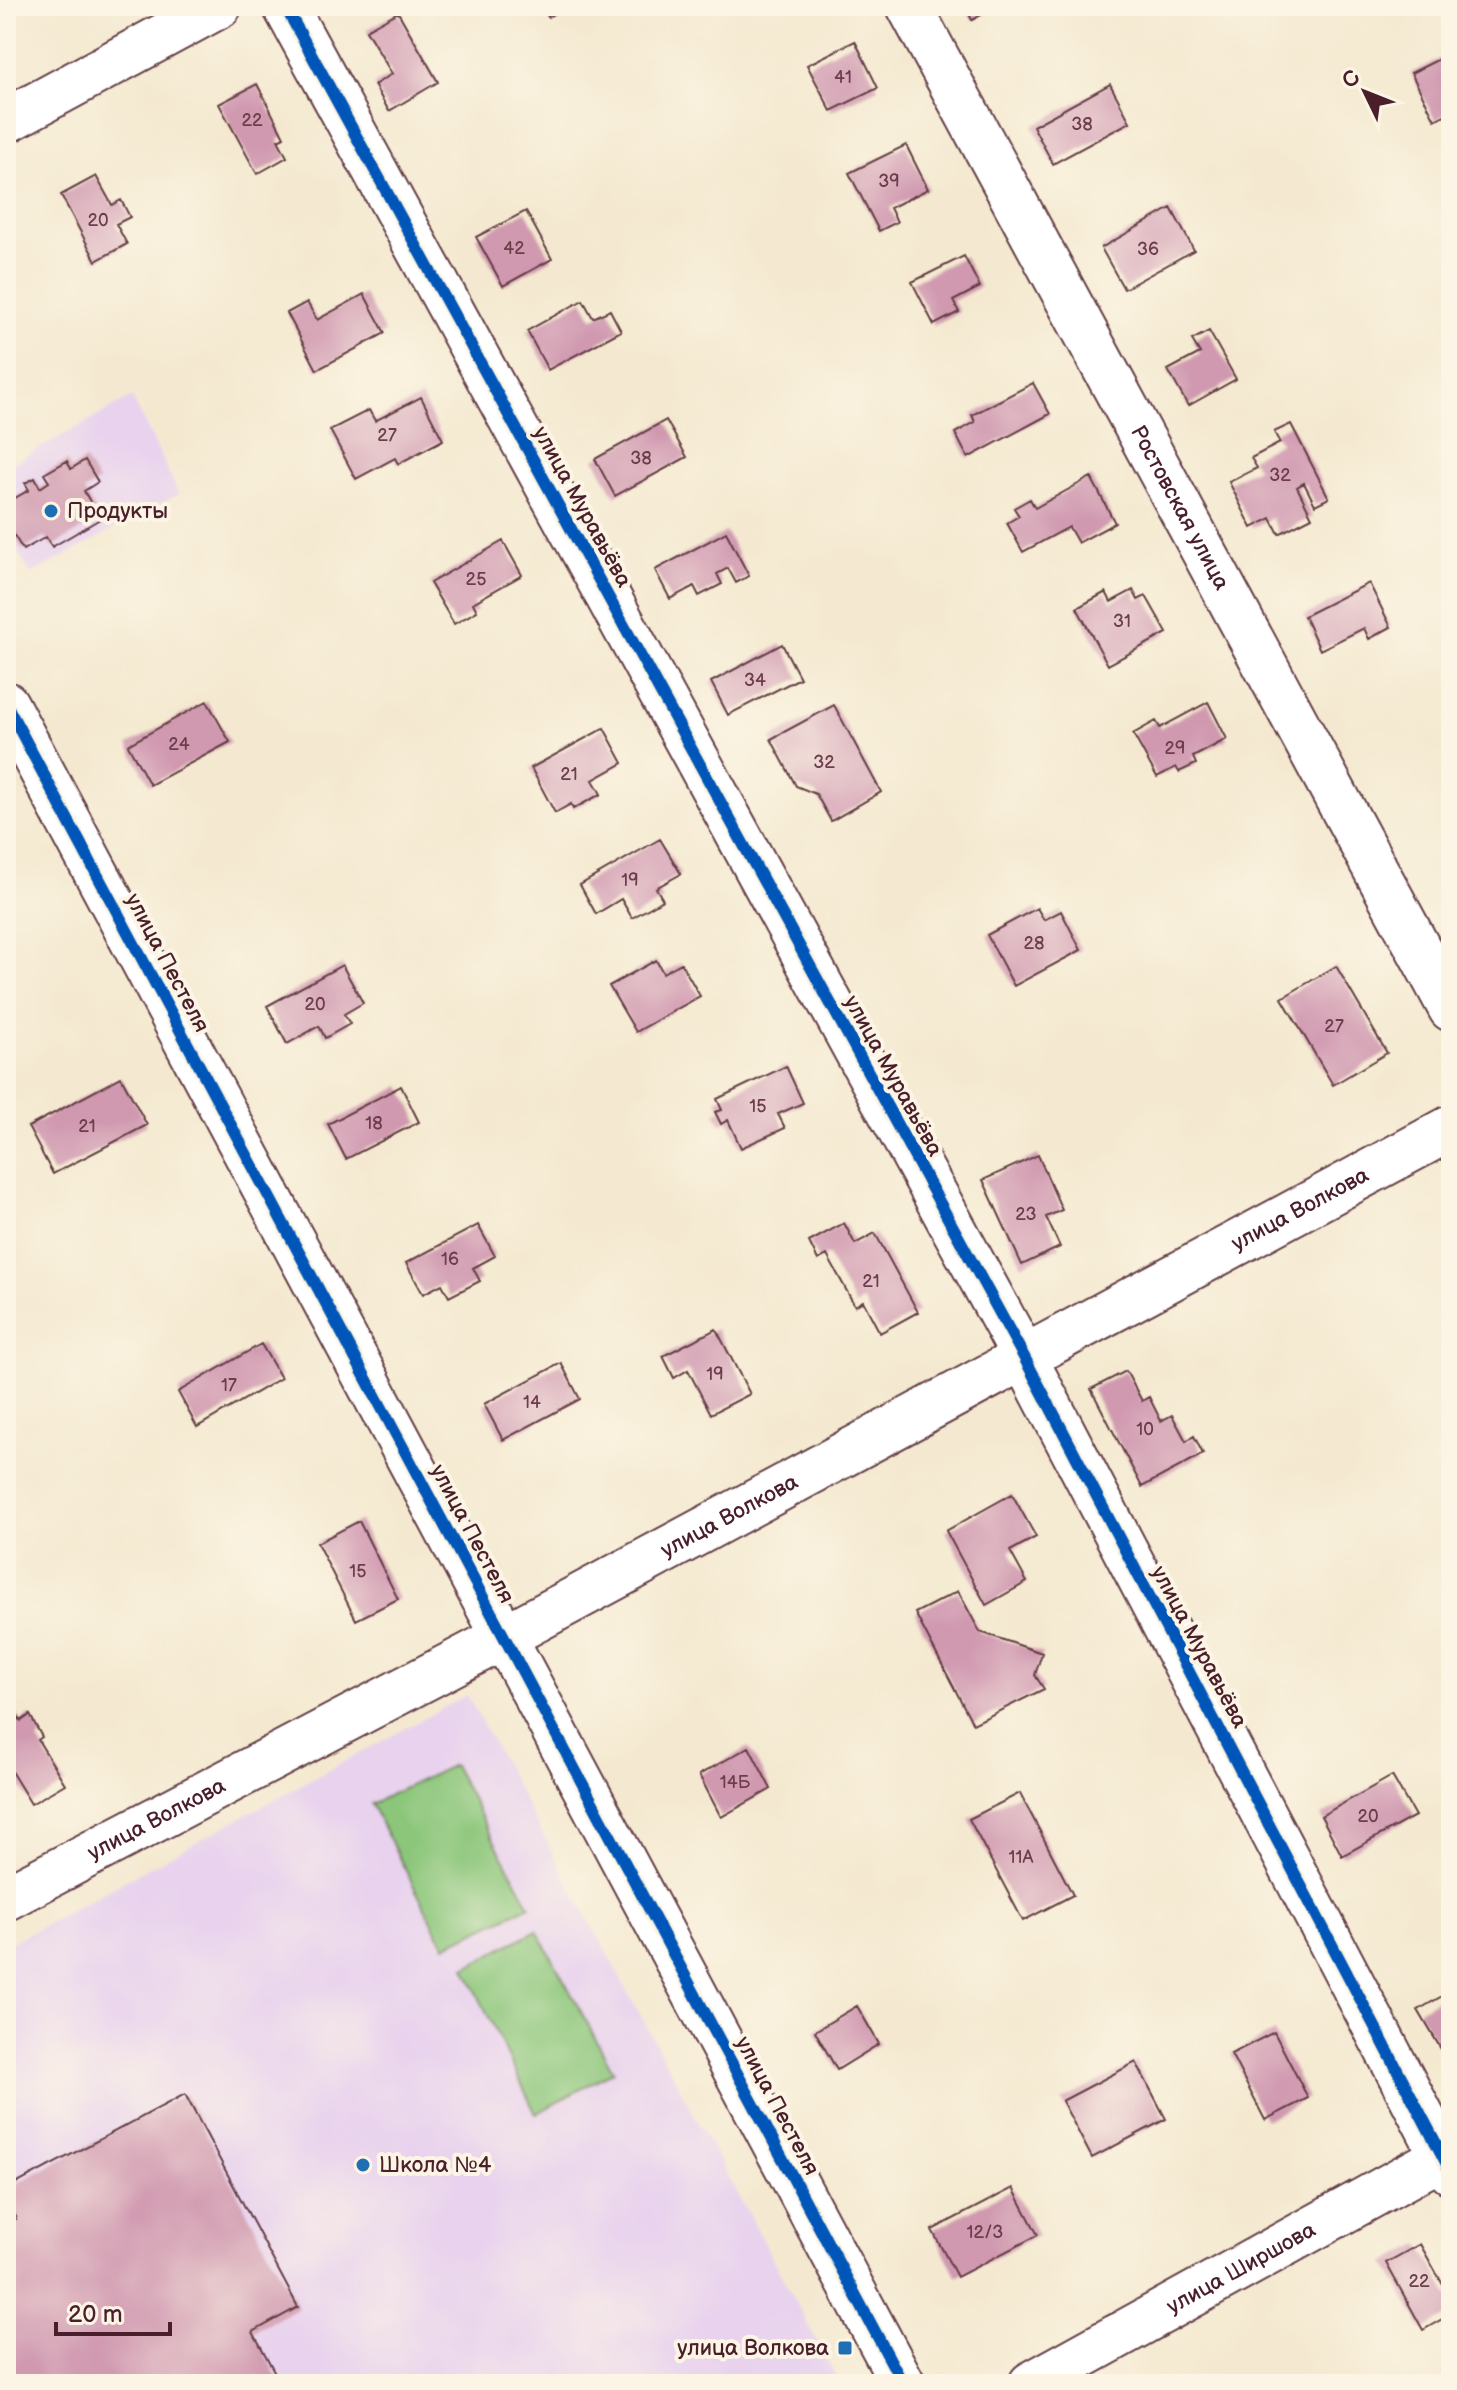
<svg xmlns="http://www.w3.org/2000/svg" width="1457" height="2390" viewBox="0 0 1457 2390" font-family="'Balsamiq Sans',sans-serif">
	<rect width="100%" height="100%" fill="#fcf5e5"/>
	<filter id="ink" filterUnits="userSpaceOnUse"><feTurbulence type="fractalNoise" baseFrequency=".0125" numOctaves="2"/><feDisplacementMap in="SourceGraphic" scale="16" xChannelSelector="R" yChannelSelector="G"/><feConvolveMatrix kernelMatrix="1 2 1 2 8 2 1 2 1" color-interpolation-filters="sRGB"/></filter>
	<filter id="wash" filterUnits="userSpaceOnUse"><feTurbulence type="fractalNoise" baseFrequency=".006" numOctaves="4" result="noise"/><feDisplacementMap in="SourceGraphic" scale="32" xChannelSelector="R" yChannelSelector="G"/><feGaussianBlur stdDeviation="1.8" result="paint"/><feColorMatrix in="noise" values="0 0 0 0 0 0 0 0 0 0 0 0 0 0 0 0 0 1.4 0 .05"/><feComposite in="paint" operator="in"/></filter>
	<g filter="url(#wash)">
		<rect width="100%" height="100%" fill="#f4e9d0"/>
		<path fill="#e8d2ee" d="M132 397 179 494 31 574 6 530V467Z
			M467 1695 840 2384H6V1945Z"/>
		<path fill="#8bc67a" stroke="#6a7252" stroke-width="2" d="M453 1765 530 1906 445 1946 371 1804Z
			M537 1930 613 2071 536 2114 465 1968Z"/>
		<g id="blocks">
			<path fill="#d099b0" d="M542 6H568L548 17Z
				M965 6H997L972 20Z
				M398 12 438 82 389 111 374 85 392 74 366 30Z
				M855 41 878 88 831 111 807 65Z
				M1447 55 1451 61V112L1435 120 1411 73Z
				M257 84 284 137 278 140 287 157 257 174 219 104Z
				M1110 84 1130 122 1053 164 1033 126Z
				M906 145 928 189 890 208 897 222 879 231 849 173Z
				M96 176 112 205 121 200 130 217 116 224 127 244 96 261 61 195Z
				M1171 208 1194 250 1124 289 1101 248Z
				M526 211 552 259 503 286 476 237Z
				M964 256 980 287 953 301 959 312 934 325 912 282Z
				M364 294 385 333 317 370 287 313 307 302 317 320Z
				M583 300 593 318 610 310 621 331 548 370 527 331Z
				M1209 331 1236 379 1188 406 1168 370 1200 353 1192 340Z
				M1033 383 1050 414 968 458 955 433 975 422 972 415Z
				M421 397 443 440 398 464 395 458 356 479 330 430 369 410 375 421Z
				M666 420 687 457 615 496 595 459Z
				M1291 424 1329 498 1315 505 1304 483 1297 487 1312 517 1279 534 1271 518 1252 528 1229 482 1257 468 1251 458 1280 443 1274 432Z
				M85 460 98 482 84 491 100 519 52 547 46 537 23 550 6 522V503L29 490 25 483 35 478 40 488 49 482 44 474 67 461 71 469Z
				M1091 477 1115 523 1078 543 1069 527 1023 552 1007 523 1019 516 1014 508 1030 499 1035 508Z
				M726 532 749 576 736 583 728 568 717 574 722 584 699 596 694 586 670 599 655 570Z
				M503 541 522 575 473 603 477 611 454 624 430 583Z
				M1369 583 1391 627 1369 639 1364 628 1320 650 1304 616Z
				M1133 590 1138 600 1146 596 1167 633 1108 665 1077 608 1106 592 1111 602Z
				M782 644 800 678 728 715 711 682Z
				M207 701 230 742 150 785 128 745Z
				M1208 702 1227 739 1193 757 1196 764 1179 772 1176 767 1157 777 1133 734 1156 721 1160 728Z
				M834 705 881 792 831 821 816 794 796 786 771 739Z
				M604 728 623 763 593 780 601 794 573 809 571 804 555 813 531 768Z
				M660 839 681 874 656 888 663 900 632 918 621 899 596 914 580 885Z
				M1037 908 1044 920 1061 911 1081 950 1014 986 987 935Z
				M656 960 663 973 681 963 700 996 636 1032 609 986Z
				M342 965 363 1003 344 1014 350 1024 325 1038 319 1026 287 1044 267 1006Z
				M1336 966 1387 1053 1333 1085 1282 998Z
				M786 1066 803 1103 778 1114 785 1128 741 1148 728 1120 721 1124 715 1112 722 1110 717 1099Z
				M121 1077 147 1125 53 1174 28 1127Z
				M401 1086 419 1122 346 1159 328 1124Z
				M1038 1155 1062 1210 1046 1217 1060 1247 1022 1265 983 1180Z
				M844 1223 855 1244 875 1233 918 1312 880 1333 863 1301 855 1306 827 1255 818 1260 809 1242Z
				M478 1225 495 1256 473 1268 480 1281 449 1297 442 1284 423 1294 406 1263Z
				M716 1329 750 1394 711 1414 688 1370 674 1378 663 1356Z
				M261 1344 281 1378 197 1427 178 1392Z
				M561 1363 580 1399 503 1440 484 1404Z
				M1126 1371 1142 1401 1149 1397 1161 1421 1172 1415 1186 1441 1194 1436 1203 1454 1142 1487 1091 1389Z
				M1012 1494 1036 1537 1010 1551 1027 1582 986 1605 946 1531Z
				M359 1521 398 1599 356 1620 317 1543Z
				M958 1591 980 1632 1042 1653 1035 1675 1044 1689 973 1724 915 1613Z
				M6 1697 21 1721 30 1715 42 1737 38 1740 65 1784 31 1804 6 1763Z
				M749 1747 771 1789 721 1817 699 1775Z
				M1392 1776 1415 1816 1342 1856 1321 1816Z
				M1020 1793 1073 1895 1023 1921 969 1819Z
				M1451 1991V2066L1418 2010Z
				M857 2006 879 2044 837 2070 815 2031Z
				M1274 2032 1308 2098 1265 2120 1231 2054Z
				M1136 2062 1166 2119 1092 2158 1062 2101Z
				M185 2094 298 2307 253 2332 281 2384H6V2225L16 2219 6 2200V2189Z
				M1013 2188 1038 2235 957 2277 932 2230Z
				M1420 2244 1451 2299V2314L1423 2330 1386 2263Z"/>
		</g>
	</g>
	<g filter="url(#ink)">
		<use href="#blocks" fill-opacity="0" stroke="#643d44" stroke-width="2"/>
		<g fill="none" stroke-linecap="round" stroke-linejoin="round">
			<g stroke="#643d44" stroke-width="48">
				<g id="minor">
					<path d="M285 6 1024 1357 1451 2172"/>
					<path id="s1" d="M909 6 1451 1009"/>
					<path d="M6 121 219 6"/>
					<path d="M6 704 903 2384"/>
					<path id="s2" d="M6 1898 504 1637 1451 1128"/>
					<path id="s3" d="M1031 2384 1451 2152"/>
				</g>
			</g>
			<use href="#minor" stroke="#fff" stroke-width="44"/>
			<g stroke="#fcf5e5" stroke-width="17">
				<path id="cycleway" d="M285 6 1024 1357 1451 2172
					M6 704 903 2384"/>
			</g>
			<use href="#cycleway" stroke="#0057b8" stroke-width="12"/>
		</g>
	</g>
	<g fill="#1f6fb2" stroke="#fcf5e5" stroke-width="3">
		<circle cx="51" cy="511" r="8"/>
		<circle cx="363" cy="2165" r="8"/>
		<rect x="837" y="2340" width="16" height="16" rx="4"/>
	</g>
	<g text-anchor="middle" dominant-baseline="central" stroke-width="8" stroke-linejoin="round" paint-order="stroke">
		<g font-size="18" fill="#6c3e4c">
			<text x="843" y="77">41</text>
			<text x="252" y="120">22</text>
			<text x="1082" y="124">38</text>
			<text x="889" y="181">39</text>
			<text x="98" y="220">20</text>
			<text x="514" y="248">42</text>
			<text x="1148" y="249">36</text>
			<text x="387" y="435">27</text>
			<text x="641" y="458">38</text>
			<text x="1280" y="475">32</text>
			<text x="476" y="579">25</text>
			<text x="1122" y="621">31</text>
			<text x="755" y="680">34</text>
			<text x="179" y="744">24</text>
			<text x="1175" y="748">29</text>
			<text x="824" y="762">32</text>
			<text x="569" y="774">21</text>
			<text x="630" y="880">19</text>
			<text x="1034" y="943">28</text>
			<text x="315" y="1004">20</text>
			<text x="1334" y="1026">27</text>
			<text x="758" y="1106">15</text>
			<text x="374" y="1123">18</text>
			<text x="87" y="1126">21</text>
			<text x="1026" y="1214">23</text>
			<text x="450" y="1259">16</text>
			<text x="871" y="1281">21</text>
			<text x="715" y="1374">19</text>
			<text x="229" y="1385">17</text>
			<text x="532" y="1402">14</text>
			<text x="1145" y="1429">10</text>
			<text x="358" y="1571">15</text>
			<text x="735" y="1782">14Б</text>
			<text x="1368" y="1816">20</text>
			<text x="1021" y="1857">11А</text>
			<text x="985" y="2232">12/3</text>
			<text x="1419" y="2281">22</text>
		</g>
		<g font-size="22" fill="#4a1f2b" stroke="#fcf5e5">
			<text transform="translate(582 507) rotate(61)">улица Муравьёва</text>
			<text stroke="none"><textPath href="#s1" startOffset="570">Ростовская улица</textPath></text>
			<text transform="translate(167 963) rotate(62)">улица Пестеля</text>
			<text transform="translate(893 1076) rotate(61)">улица Муравьёва</text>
			<text stroke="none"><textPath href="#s2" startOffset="1466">улица Волкова</textPath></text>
			<text stroke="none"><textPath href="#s2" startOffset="818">улица Волкова</textPath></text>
			<text transform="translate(472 1534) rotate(62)">улица Пестеля</text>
			<text transform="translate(1199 1647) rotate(62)">улица Муравьёва</text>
			<text stroke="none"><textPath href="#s2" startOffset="170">улица Волкова</textPath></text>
			<text transform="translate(777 2106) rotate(62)">улица Пестеля</text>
			<text stroke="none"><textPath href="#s3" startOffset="240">улица Ширшова</textPath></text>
		</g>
		<g font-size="22" fill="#4a1f2b" stroke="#fcf5e5" text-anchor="start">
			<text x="67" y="511">Продукты</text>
			<text x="379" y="2165">Школа №4</text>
			<text x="829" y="2348" text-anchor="end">улица Волкова</text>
		</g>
	</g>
	<rect width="1457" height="2390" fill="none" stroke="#fcf5e5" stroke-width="32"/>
	<g transform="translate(1365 92) rotate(313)" stroke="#fcf5e5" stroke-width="6" paint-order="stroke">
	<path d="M0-6L14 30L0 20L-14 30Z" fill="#4a1f2b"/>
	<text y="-12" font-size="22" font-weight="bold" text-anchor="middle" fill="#4a1f2b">С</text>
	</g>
	<path d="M56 2322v12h114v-12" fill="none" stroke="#4a1f2b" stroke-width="4"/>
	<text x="68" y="2322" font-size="24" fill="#4a1f2b" stroke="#fcf5e5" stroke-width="6" paint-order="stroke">20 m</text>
</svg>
